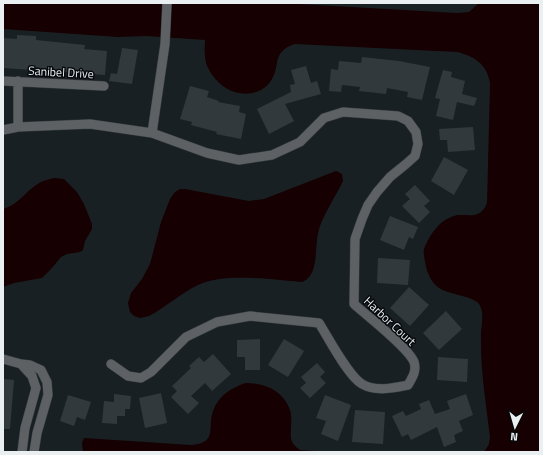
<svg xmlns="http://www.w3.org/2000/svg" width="543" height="455" viewBox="0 0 543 455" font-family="'Titillium Web',sans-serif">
	<rect width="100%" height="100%" fill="#192024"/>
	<path fill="#160001" d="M3 3H281L457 13 469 12 479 3H540V452H484L489 444 490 437C486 403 480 368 481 334 481 325 485 313 479 304 477 301 473 300 469 298 448 291 433 293 426 267 425 259 422 253 425 246 431 234 438 222 451 217 464 211 479 223 487 203L490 83C487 64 474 56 457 52L295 44C289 46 284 48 280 54 276 60 277 70 273 77 265 95 241 98 226 88 216 82 205 68 205 56 204 51 205 45 205 40L146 36 118 37 3 29Z
		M336 171 342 174 343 181C336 196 326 210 320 226 313 244 321 275 302 282 272 280 226 272 198 285 181 293 166 307 149 316L140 318 134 316 130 312 128 303 131 293 142 279 150 264 161 222 170 199 175 192 180 189H185L249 201 264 199Z
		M54 178 64 179 77 192 84 204 92 224V229L85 241 83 250 80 252 67 254 61 257 51 269 42 278 14 283 3 287V209C20 204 27 189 41 182 45 180 50 179 54 178Z
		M245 383C264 383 283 390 290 410 293 419 290 429 291 438 292 444 296 447 300 450L331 452H83L82 443 84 438 191 445C218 443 207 428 213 411 219 395 230 389 245 383Z"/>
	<path fill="#31393d" d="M17 35 36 36V40L85 45 84 49 107 51 105 75 3 68V38L17 39Z
		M122 48 138 50 132 84 109 81 111 73 117 74Z
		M362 57 399 61 430 67 422 100 407 97 408 92 387 88 386 94 359 91 360 87 342 85 341 92 329 91 331 69 338 70 339 61 361 63Z
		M306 66 311 83 317 81 321 94 285 104 294 121 269 134 257 109 291 92 290 85 295 84 291 70Z
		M443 70 452 72 451 77 465 81 462 94 477 98 474 106 457 102 453 120 436 116 440 99 435 98Z
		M190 86 209 91 207 97 219 101 218 102 240 106 239 112 246 114 241 139 216 134 217 132 191 125 192 122 180 119Z
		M473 127 475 150 448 152 447 140H440L439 129Z
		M444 157 468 170 454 195 431 181Z
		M415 185 430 201 424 206 430 212 419 223 402 206 410 199 405 194Z
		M390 216 418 227 413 239 409 237 404 250 380 240Z
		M378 258 410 260 408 285 377 283Z
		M409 287 429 305 410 326 390 308Z
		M446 311 462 329 439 350 423 333Z
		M260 339V370H245V357H237V340Z
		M284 339 304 351 288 377 268 365Z
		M213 354 231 374 212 391 205 383 191 396 199 403 188 414 171 397 177 391 172 386 191 368 189 366 199 357 204 362Z
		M438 357 468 359 467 382 437 380Z
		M317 363 325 372 320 377 326 383 310 398 300 388 306 383 301 377Z
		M4 379 14 380 10 429H3Z
		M161 393 167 423 145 428 139 398Z
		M114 394 131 396 130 409H125V416H117V424L102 423 104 401 114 402Z
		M466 394 473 415 459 421 463 431 454 435 456 442 444 447 437 427 411 440 408 434 402 437 392 416 403 411 406 416 421 409 419 404 429 400 435 414 450 409 447 401Z
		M68 395 91 402 85 420 77 417 74 426 60 421Z
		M325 395 351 405 338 441 321 434 326 421 316 418Z
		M355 410 385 412 383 444 352 442Z"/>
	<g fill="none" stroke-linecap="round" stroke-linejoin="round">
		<g stroke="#363d41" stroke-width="10">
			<path id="minor" d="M3 81 104 86
				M18 127V81
				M3 130 18 127 90 124 152 133 207 153 239 160 272 155 300 142 324 118 343 112 398 116 408 121 416 132 418 144 415 156 406 164 390 177 377 192 368 205 362 219 355 239 354 304C367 316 408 347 414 362 417 371 412 378 408 385 393 388 375 392 362 384 348 376 328 337 319 323L250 316 217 322 186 337 151 372 141 378 128 376 111 364
				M152 133 165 44 167 3
				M3 359 21 364 30 365 41 370 47 382 48 395 37 433 34 452
				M21 364 32 376 36 388 25 428 22 452"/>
		</g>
		<use href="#minor" stroke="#5d6163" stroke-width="9"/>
	</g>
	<g text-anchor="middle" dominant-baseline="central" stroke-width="3" stroke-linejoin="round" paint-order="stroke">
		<g font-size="12" fill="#eaeff2" stroke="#06090b">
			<text transform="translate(61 72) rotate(3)">Sanibel Drive</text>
			<text transform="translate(390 321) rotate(43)">Harbor Court</text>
		</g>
	</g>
	<rect width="543" height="455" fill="none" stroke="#eaeff2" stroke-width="8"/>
	<g transform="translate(515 427) rotate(185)" stroke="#06090b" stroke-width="3" paint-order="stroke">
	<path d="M0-3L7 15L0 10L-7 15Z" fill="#eaeff2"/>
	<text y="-6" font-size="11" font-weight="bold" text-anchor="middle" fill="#eaeff2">N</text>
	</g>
</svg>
